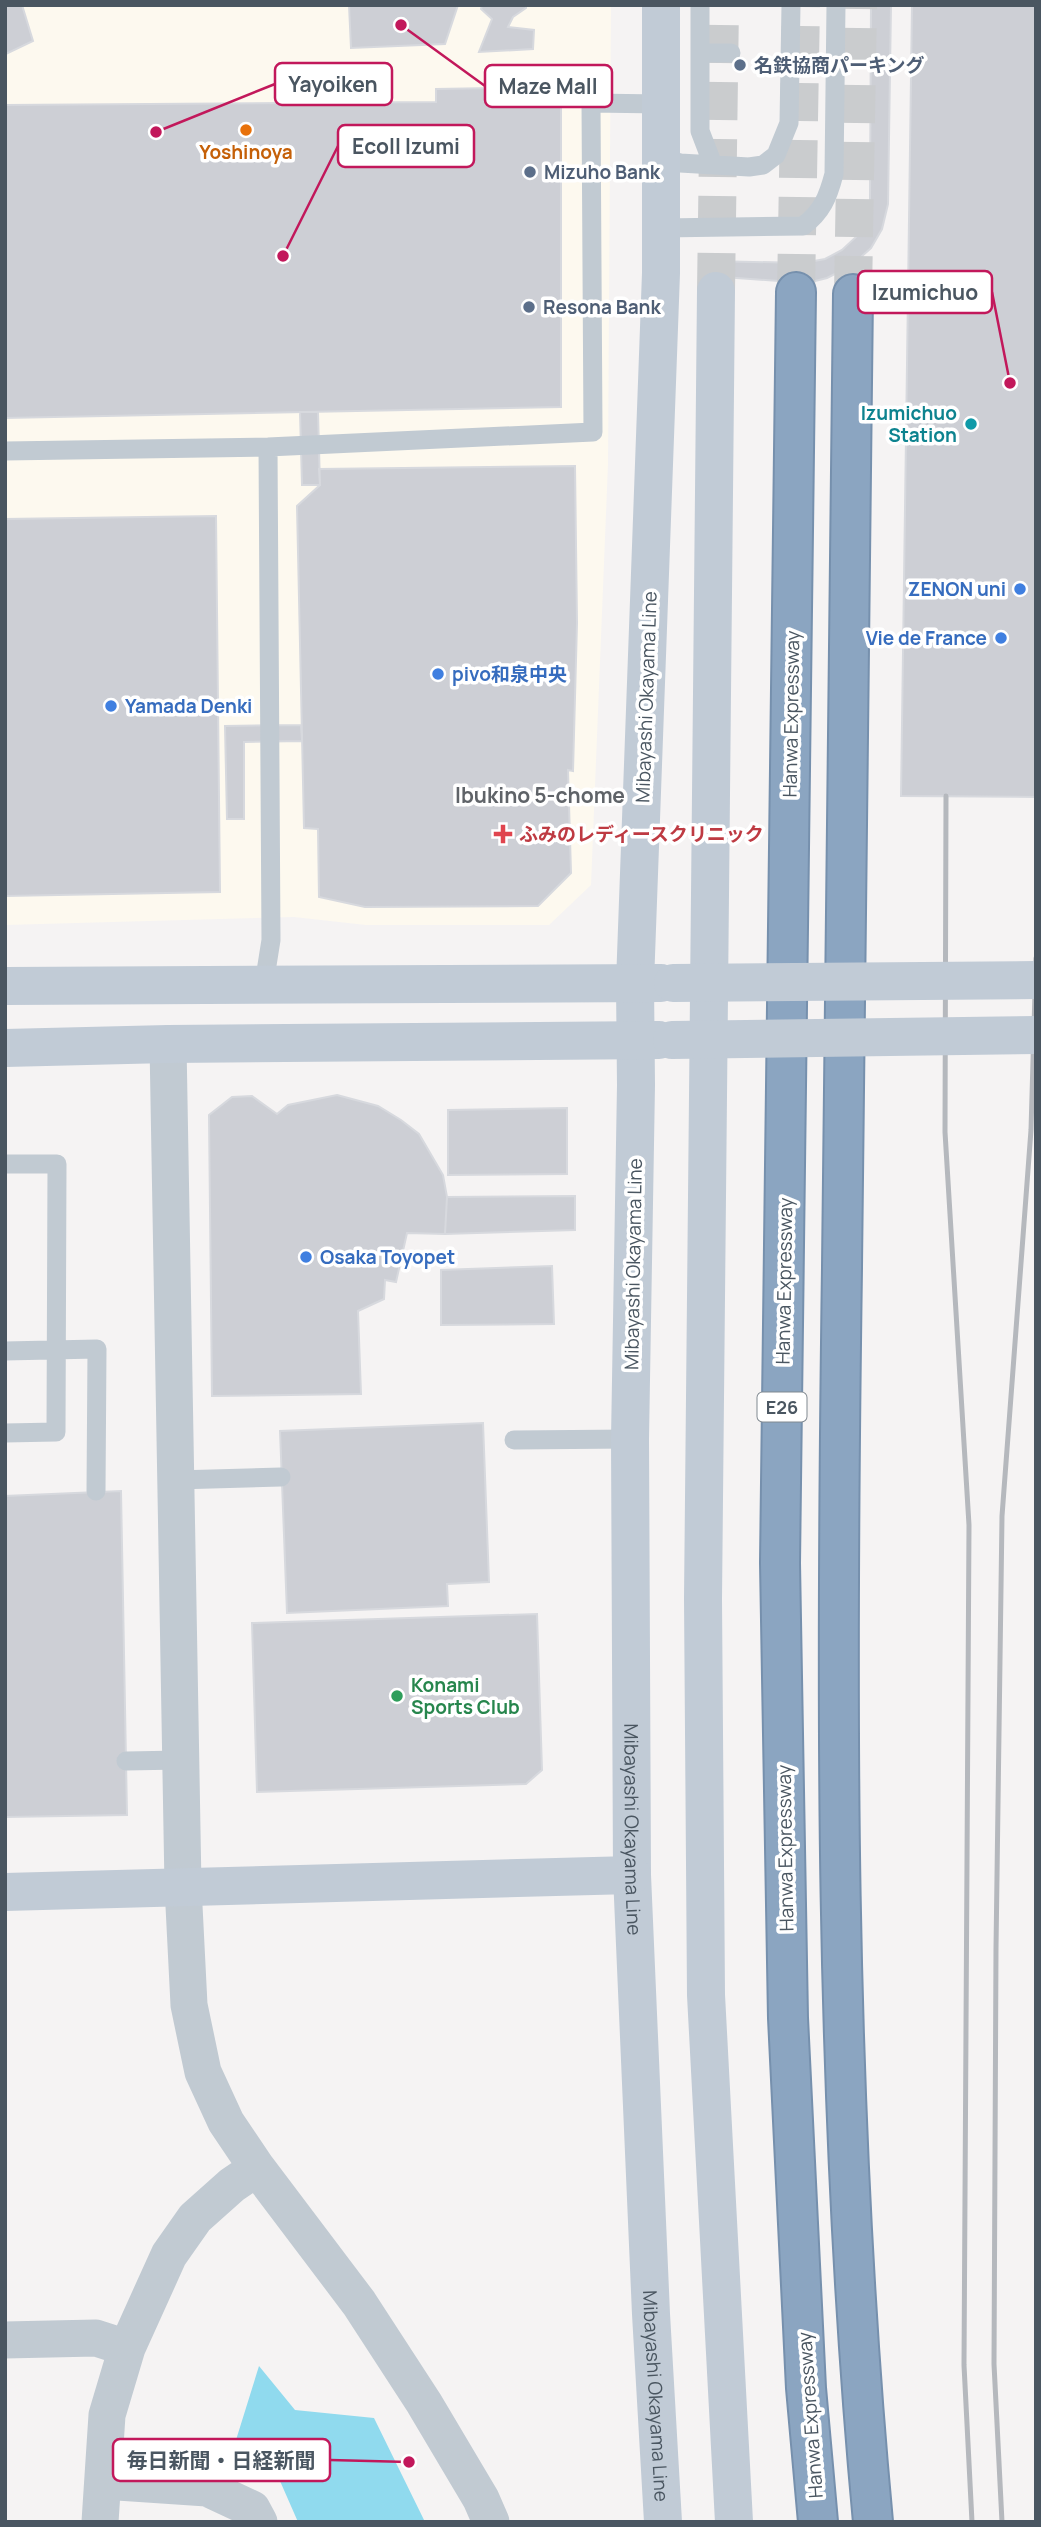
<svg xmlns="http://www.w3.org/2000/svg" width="1041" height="2527" viewBox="0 0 1041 2527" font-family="Manrope,'Noto Sans JP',sans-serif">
	<rect width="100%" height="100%" fill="#f5f3f3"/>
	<path fill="#fdf9ef" d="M5 5H611L608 464 591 885 549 925H366L294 917 5 925Z"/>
	<path fill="#90daee" d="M259 2366 295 2410 374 2418 425 2522H298L280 2481 231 2456Z"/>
	<path fill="#cdcfd5" stroke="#d7d9de" stroke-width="2" d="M5 5H22L33 41 6 54Z
		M349 5H458L445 44 351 48Z
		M482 5H526V8L513 17 508 27 534 30 533 49 479 52 492 19 481 9Z
		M871 5H891L888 204 882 229 871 248 851 266 827 278 807 283 710 276 711 261 803 263 825 259 842 250 857 236 865 221 870 202Z
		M912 5H1036V797L901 796Z
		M561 87V407L5 418V105L436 102V89Z
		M300 412H318L320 485H302Z
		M575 466 577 623 573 771 568 770 571 873 538 906 365 907 319 897 318 829 304 828 297 506 320 485 319 469Z
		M216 516 220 892 5 896V519Z
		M301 725 302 741 244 742V819H227L225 726Z
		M337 1095 378 1106 401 1120 419 1134 443 1175 447 1197 445 1234 407 1233 396 1282 385 1280 384 1299 358 1311 361 1394 212 1396 209 1115 232 1097 252 1096 277 1114 288 1105Z
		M567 1108V1174L448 1175V1110Z
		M575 1196V1230L445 1234 447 1197Z
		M552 1266 554 1324 441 1325V1270Z
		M483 1423 489 1582 447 1584 448 1606 287 1613 280 1431Z
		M121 1491 127 1815 5 1817V1496Z
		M537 1614 542 1770 526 1784 257 1792 252 1623Z"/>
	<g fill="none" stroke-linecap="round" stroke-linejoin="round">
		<path stroke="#caccce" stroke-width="38" stroke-dasharray="38 19" stroke-linecap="butt" d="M716 291 720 5"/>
		<path stroke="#caccce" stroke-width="38" stroke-dasharray="38 19" stroke-linecap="butt" d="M796 292 801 5
			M853 294 858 5"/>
		<g stroke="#7690ad" stroke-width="42">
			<path id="highway" d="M796 292 780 1563 788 2018 806 2388 818 2522
				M853 294C849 618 845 943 842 1268 836 1686 834 2105 873 2522"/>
		</g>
		<path stroke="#c1cad2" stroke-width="19" d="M700 5V131L713 165
			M700 53H731
			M662 158 680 163 749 167 763 165 776 155 789 123 791 5
			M662 228 803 226C822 212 828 197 834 174L836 5
			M5 451 268 447 593 432 591 103 662 104
			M264 984 271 940 268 447
			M5 1164H57L56 1432 5 1433
			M5 1351 97 1349 96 1491
			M514 1440 630 1439
			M176 1480 281 1477
			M126 1761 181 1760"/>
		<path stroke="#c1cad2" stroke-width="37" d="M168 1044 183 1886 189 2005 203 2072 226 2122 257 2168 359 2303 424 2403 481 2499 491 2522
			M5 2340 96 2338 127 2348
			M103 2481 207 2488 252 2509 259 2522
			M100 2522 107 2415 127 2348 169 2255 195 2218 232 2185 257 2168"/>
		<g stroke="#c1cbd6" stroke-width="38">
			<path id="s1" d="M661 5V273L635 983 636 1085 630 1439 632 1875 651 2314 663 2522"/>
			<path d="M716 291 703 1599 706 1995 734 2522"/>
			<path d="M5 986 661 983"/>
			<path d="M5 1048 168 1044 659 1040"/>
			<path d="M5 1892 632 1875"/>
		</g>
		<use href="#highway" stroke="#8ba5c1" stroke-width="38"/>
		<path stroke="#b5b8bd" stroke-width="5" d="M946 796 945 1132 969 1525 964 2365 972 2522
			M1002 2522 994 2364 996 1948 1002 1516 1031 1130 1036 958"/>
		<path stroke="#c1cbd6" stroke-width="38" d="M673 983 1036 980
			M672 1040 1036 1035"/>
	</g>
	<g fill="#5c6f8a" stroke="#fff" stroke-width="2.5">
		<circle cx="740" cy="65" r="7"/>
		<circle cx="530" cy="172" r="7"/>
		<circle cx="529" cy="307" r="7"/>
	</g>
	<circle fill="#e8710a" stroke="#fff" stroke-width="2.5" cx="246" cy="130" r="7"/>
	<circle fill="#0f9aa8" stroke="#fff" stroke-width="2.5" cx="971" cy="424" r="7"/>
	<g fill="#3f7fe0" stroke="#fff" stroke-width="2.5">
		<circle cx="1020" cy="589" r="7"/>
		<circle cx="1001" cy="638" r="7"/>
		<circle cx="438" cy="674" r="7"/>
		<circle cx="111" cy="706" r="7"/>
		<circle cx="306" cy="1257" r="7"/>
	</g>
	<path fill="#e0444e" stroke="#fff" stroke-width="2.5" d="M499.5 823.5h7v7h7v7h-7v7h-7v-7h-7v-7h7z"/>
	<circle fill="#2e9e5b" stroke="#fff" stroke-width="2.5" cx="397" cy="1696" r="7"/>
	<g text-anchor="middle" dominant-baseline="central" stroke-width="7" stroke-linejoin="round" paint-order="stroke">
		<rect fill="#fff" stroke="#808990" stroke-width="2" x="757.5" y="1392.5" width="49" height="29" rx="5"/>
		<g font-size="18" font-weight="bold" fill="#4a5661">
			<text x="782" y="1407">E26</text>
		</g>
		<g font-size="19" font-weight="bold" fill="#4e5e75" stroke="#fff" text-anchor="start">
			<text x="754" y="65">名鉄協商パーキング</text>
			<text x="544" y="172">Mizuho Bank</text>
			<text x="543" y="307">Resona Bank</text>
		</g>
		<g font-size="19" font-weight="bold" fill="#c56008" stroke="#fff">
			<text x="246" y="152">Yoshinoya</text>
		</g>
		<g font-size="19" font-weight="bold" fill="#0d838f" stroke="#fff" text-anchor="end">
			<text x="957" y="413">Izumichuo<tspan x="957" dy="22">Station</tspan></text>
		</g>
		<g font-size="19" font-weight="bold" fill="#366cbe" stroke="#fff" text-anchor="start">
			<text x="1006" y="589" text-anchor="end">ZENON uni</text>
			<text x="987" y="638" text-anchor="end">Vie de France</text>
			<text x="452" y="674">pivo和泉中央</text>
			<text x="125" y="706">Yamada Denki</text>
			<text x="320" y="1257">Osaka Toyopet</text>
		</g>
		<g font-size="19" fill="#4a5661" stroke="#fff">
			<text transform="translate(646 697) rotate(-88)">Mibayashi Okayama Line</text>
			<text transform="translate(791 714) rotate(-89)">Hanwa Expressway</text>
			<text transform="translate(633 1264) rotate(-89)">Mibayashi Okayama Line</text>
			<text transform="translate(784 1281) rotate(-89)">Hanwa Expressway</text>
			<text stroke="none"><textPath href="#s1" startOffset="1825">Mibayashi Okayama Line</textPath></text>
			<text transform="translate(785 1848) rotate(-91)">Hanwa Expressway</text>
			<text stroke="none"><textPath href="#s1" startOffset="2392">Mibayashi Okayama Line</textPath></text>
			<text transform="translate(810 2415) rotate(-94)">Hanwa Expressway</text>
		</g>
		<g font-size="19" font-weight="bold" fill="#be3a42" stroke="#fff" text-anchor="start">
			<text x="519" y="834">ふみのレディースクリニック</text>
		</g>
		<g font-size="19" font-weight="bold" fill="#27864d" stroke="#fff" text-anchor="start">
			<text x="411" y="1685">Konami<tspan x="411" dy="22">Sports Club</tspan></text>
		</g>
		<g font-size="21" font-weight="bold" fill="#5f6368" stroke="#fff">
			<text x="540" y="795">Ibukino 5-chome</text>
		</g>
	</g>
	<path fill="none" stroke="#c2185b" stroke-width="2.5" d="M156 132L275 84M401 25L485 86M283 256L338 146M1010 383L992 292M409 2462L330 2460"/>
	<g fill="#c2185b" stroke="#fff" stroke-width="2.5">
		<circle cx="156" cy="132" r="7"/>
		<circle cx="401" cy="25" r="7"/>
		<circle cx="283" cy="256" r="7"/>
		<circle cx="1010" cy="383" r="7"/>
		<circle cx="409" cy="2462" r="7"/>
	</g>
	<g fill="#fff" stroke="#c2185b" stroke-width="2.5">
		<rect x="275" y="63" width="117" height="42" rx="7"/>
		<rect x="485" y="65" width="127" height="42" rx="7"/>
		<rect x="338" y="125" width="136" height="42" rx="7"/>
		<rect x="858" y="271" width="134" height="42" rx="7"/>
		<rect x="113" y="2439" width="217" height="42" rx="7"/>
	</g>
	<g font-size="21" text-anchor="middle" font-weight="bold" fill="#4a5661">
		<text x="333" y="92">Yayoiken</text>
		<text x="548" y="94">Maze Mall</text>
		<text x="406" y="154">Ecoll Izumi</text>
		<text x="925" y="300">Izumichuo</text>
		<text x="221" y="2468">毎日新聞・日経新聞</text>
	</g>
	<rect width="1041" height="2527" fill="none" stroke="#4a5661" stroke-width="14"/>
</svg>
